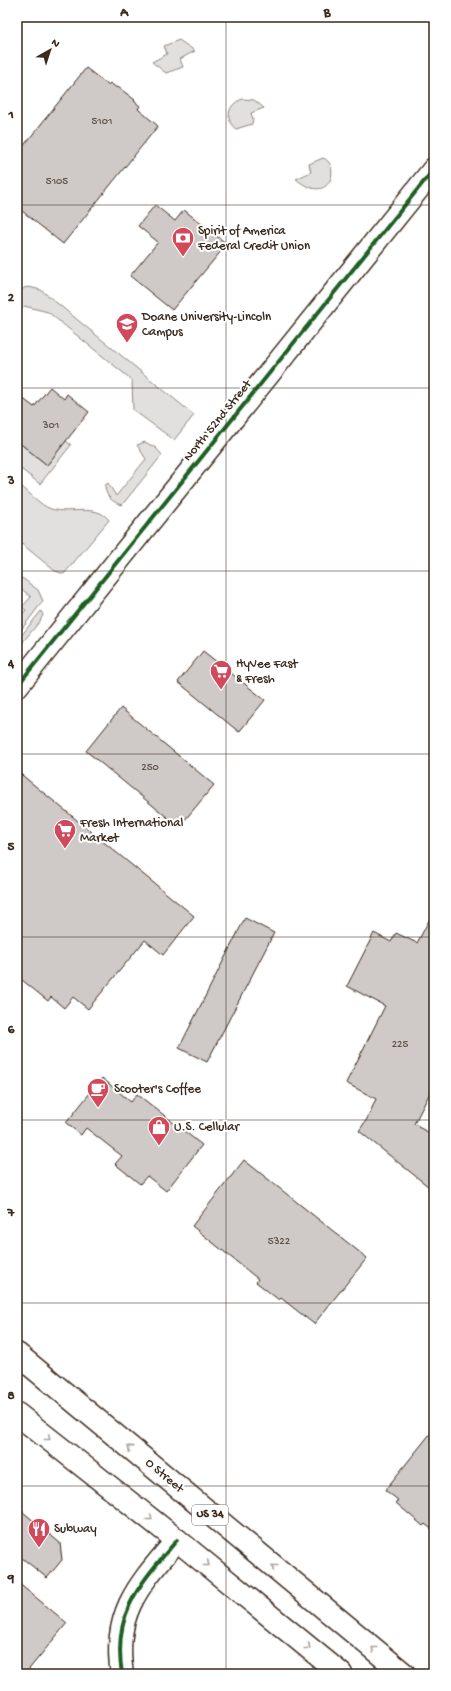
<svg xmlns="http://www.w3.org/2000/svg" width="451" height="1691" viewBox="0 0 451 1691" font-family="'Gochi Hand',sans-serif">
	<rect width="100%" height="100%" fill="#fff"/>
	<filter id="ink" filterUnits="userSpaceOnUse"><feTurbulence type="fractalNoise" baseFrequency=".025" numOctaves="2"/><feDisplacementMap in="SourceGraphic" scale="8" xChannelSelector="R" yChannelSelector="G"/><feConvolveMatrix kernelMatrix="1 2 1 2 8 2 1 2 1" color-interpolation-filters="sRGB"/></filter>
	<g filter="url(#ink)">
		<path fill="#e2e0de" stroke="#8e857e" d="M179 40 195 51 180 59 183 67 166 73 152 62 167 54 164 46Z
			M243 99 254 100 264 108 251 113 253 119 252 124 236 129C224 120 228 103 243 99Z
			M323 158C341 164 331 208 296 179L311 172 309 164Z
			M29 287 41 290 194 415 174 440 133 410 132 380 48 312 24 306 17 314V295L24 288Z
			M17 441 47 465 66 441 71 445 40 484 17 466Z
			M145 442 156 448 162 455 122 505C112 502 105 496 105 485L108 483 116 496 146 459 137 445Z
			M17 482C25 489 41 506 51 509 70 515 96 503 109 520L64 574 55 571 17 540Z
			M22 578 38 590 43 601 17 635V621L26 610 22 607 31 597 18 586 17 581Z
			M41 611 43 615 40 621 17 649V641Z"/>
		<path fill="#cfcac7" stroke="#3b2a1e" d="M86 68 108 85 110 83 117 88 118 87 135 100 134 101 140 106 138 109 158 126 63 244 17 207V154Z
			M155 205 175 221 184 210 227 244 172 310 130 276 158 242 138 226Z
			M50 387 64 399 67 394 89 412 47 465 17 441V394L34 407Z
			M203 651 265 700 239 732 178 682Z
			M121 708 214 785 179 827 86 751Z
			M17 771 194 916 163 955 145 940 88 1009 73 997 64 1008 51 997 48 1001 17 976Z
			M434 911V1085L414 1124 419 1126 418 1127 434 1135V1191L359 1131 367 1119 376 1099 346 1083 385 1006 347 986 374 933 391 942 396 933 417 943Z
			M245 918 274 933 207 1062 179 1048Z
			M102 1078 131 1102 137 1094 202 1145 166 1191 147 1176 140 1184 115 1164 122 1156 86 1128 81 1135 66 1123Z
			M244 1160 367 1258 314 1324 281 1298 279 1300 256 1282 258 1279 192 1226Z
			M434 1429V1531L425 1524 423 1526 396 1503 398 1500 385 1490Z
			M17 1507 60 1543 62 1560 47 1578 17 1554Z
			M17 1582 67 1623 25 1674H17Z"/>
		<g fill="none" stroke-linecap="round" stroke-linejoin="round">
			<g stroke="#3b2a1e" stroke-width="25">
				<path id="street" d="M122 1674C112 1612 140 1584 177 1540"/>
			</g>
			<g stroke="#3b2a1e" stroke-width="25">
				<path id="secondary" d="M17 686 434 169"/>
			</g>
			<g stroke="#3b2a1e" stroke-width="25">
				<path id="primary" d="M17 1354 404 1674
					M17 1414 177 1540 341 1674"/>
			</g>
			<use href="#street" stroke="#fff" stroke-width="22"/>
			<use href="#secondary" stroke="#fff" stroke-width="22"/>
			<use href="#primary" stroke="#fff" stroke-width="22"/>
			<g stroke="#fff" stroke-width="6">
				<path id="cycleway" d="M17 686 434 169
					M122 1674C112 1612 140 1584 177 1540"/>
			</g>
			<use href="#cycleway" stroke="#1b5e20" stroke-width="4"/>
		</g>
		<defs><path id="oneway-chevron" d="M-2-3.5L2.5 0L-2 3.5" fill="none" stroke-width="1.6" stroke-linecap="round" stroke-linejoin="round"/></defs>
		<g stroke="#a79f9a">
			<use href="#oneway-chevron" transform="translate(48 1438) rotate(38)"/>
			<use href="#oneway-chevron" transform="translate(130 1448) rotate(-140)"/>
			<use href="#oneway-chevron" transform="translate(150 1518) rotate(38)"/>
			<use href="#oneway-chevron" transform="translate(207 1564) rotate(39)"/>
			<use href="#oneway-chevron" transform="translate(274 1567) rotate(-141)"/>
			<use href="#oneway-chevron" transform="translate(308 1647) rotate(39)"/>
			<use href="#oneway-chevron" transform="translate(374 1649) rotate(-141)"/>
		</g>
	</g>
	<path fill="none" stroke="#3b2a1e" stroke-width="1" stroke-opacity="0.55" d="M226 17V1674M17 205H434M17 388H434M17 571H434M17 754H434M17 937H434M17 1120H434M17 1303H434M17 1486H434"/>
	<defs>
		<g id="bank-pin" transform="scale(1.15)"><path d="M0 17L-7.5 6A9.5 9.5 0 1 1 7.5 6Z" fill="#d1495b" stroke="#fff"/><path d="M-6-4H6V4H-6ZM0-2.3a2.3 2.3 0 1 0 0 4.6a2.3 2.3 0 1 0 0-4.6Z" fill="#fff"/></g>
		<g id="university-pin" transform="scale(1.15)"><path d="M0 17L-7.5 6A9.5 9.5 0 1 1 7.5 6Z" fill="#d1495b" stroke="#fff"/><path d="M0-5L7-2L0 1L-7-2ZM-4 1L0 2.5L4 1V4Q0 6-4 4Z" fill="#fff"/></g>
		<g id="supermarket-pin" transform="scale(1.15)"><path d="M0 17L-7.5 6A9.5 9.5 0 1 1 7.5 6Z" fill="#d1495b" stroke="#fff"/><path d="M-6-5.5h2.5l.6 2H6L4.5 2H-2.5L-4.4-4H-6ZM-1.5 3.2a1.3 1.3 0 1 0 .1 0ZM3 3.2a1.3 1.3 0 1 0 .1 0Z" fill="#fff"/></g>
		<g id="cafe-pin" transform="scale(1.15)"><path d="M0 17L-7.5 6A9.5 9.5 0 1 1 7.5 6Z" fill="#d1495b" stroke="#fff"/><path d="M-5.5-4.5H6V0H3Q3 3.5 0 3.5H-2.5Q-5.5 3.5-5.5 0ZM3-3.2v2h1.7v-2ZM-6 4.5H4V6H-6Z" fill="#fff"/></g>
		<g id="shop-pin" transform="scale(1.15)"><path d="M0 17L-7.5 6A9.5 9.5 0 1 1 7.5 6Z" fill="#d1495b" stroke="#fff"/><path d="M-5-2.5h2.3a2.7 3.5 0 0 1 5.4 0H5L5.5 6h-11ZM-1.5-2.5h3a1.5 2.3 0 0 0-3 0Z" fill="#fff"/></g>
		<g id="restaurant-pin" transform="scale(1.15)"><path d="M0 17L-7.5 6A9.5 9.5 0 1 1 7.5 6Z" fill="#d1495b" stroke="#fff"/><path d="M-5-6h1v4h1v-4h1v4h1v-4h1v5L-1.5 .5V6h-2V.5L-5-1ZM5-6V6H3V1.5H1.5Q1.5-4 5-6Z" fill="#fff"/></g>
	</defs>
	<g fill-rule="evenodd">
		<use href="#bank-pin" x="183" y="238"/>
		<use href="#university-pin" x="127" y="324"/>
		<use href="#supermarket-pin" x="221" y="671"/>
		<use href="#supermarket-pin" x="65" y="830"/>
		<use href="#cafe-pin" x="98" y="1089"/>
		<use href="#shop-pin" x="159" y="1127"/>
		<use href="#restaurant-pin" x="39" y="1529"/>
	</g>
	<g text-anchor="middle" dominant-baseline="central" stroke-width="4" stroke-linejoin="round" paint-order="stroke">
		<g font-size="11" fill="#605248">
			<text x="102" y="122">5101</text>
			<text x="57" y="182">5105</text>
			<text x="51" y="426">301</text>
			<text x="150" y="768">250</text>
			<text x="400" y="1045">225</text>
			<text x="279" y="1242">5322</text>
		</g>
		<rect fill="#fff" stroke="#766a62" stroke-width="1" x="192" y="1505" width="36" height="20" rx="3"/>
		<g font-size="12" font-weight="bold" fill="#3b2a1e">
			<text x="210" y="1515">US 34</text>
		</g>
		<g font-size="13" fill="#3b2a1e" stroke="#fff" text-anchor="start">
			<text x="198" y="231">Spirit of America<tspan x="198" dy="15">Federal Credit Union</tspan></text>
			<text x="142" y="317">Doane University-Lincoln<tspan x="142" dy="15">Campus</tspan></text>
			<text x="236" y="664">HyVee Fast<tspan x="236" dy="15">&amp; Fresh</tspan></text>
			<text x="80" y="823">Fresh International<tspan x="80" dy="15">Market</tspan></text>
			<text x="114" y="1089">Scooter's Coffee</text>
			<text x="174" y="1127">U.S. Cellular</text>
			<text x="54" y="1529">Subway</text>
		</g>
		<g font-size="13" fill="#3b2a1e" stroke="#fff">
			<text transform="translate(218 421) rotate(-51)">North 52nd Street</text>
			<text transform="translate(164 1476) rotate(40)">O Street</text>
		</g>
	</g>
	<rect width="451" height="1691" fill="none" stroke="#fff" stroke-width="44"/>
	<g transform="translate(50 50) rotate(39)" stroke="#ffffff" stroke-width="3" paint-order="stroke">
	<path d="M0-3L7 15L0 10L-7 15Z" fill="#3b2a1e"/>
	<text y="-6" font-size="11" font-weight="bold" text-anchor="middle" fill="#3b2a1e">N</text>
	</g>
	<rect x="22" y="22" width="407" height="1647" fill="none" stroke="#3b2a1e" stroke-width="1.5"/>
	<g font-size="13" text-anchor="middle" font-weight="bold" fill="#3b2a1e">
		<text x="124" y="16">A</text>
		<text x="327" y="16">B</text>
		<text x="11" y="118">1</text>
		<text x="11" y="301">2</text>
		<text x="11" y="484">3</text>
		<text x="11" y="667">4</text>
		<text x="11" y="850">5</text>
		<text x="11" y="1033">6</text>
		<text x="11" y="1216">7</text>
		<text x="11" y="1399">8</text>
		<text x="11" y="1582">9</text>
	</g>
</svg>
